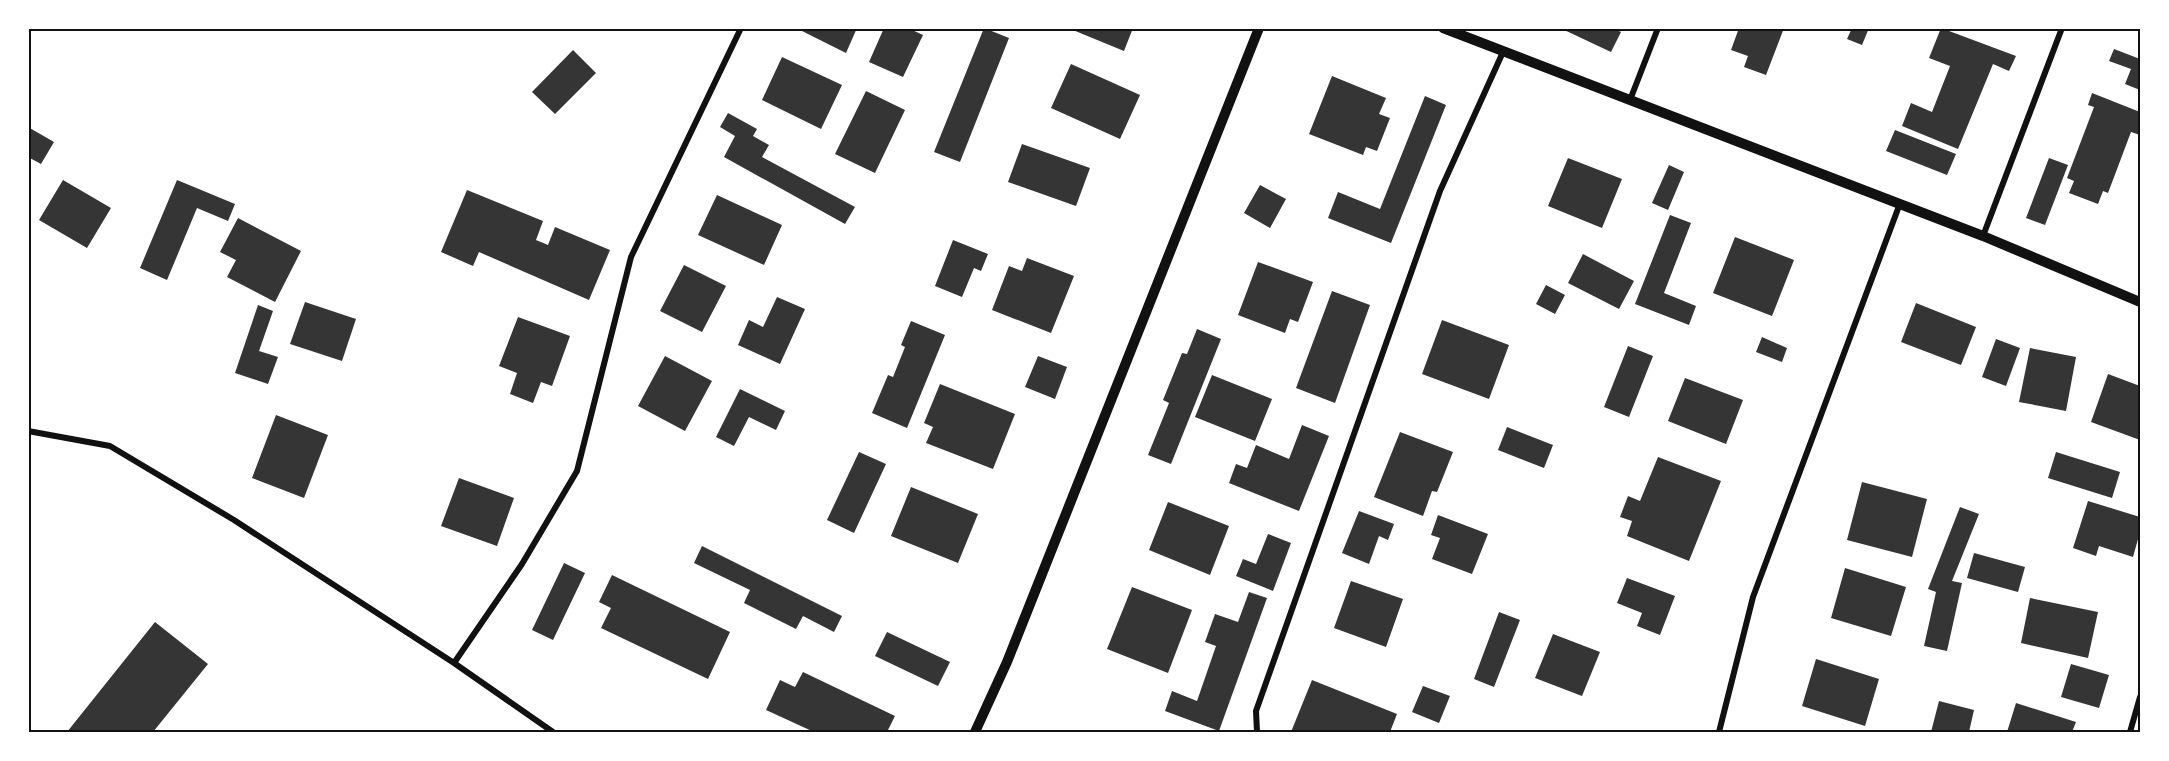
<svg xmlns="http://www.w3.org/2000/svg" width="2169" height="761" viewBox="0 0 2169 761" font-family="Rubik,sans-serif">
	<rect width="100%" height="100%" fill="#fff"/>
	<path fill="#353535" d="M796 28H857L846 53Z
		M884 28H908L923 35 903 77 869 62Z
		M984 28 1009 38 960 162 934 152Z
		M1068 28H1133L1124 51Z
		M1560 28H1613L1621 32 1611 52Z
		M1739 28H1784L1766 75 1744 67 1748 56 1731 50Z
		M1852 28H1869L1862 45 1847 39Z
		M1941 28 2016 56 2009 71 1993 64 1958 149 1902 126 1911 103 1932 112 1950 66 1929 58Z
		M2114 49 2140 59V90L2125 84 2131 69 2109 61Z
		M573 50 596 73 555 114 532 92Z
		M782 57 842 85 821 129 762 100Z
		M1071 64 1140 95 1120 139 1051 108Z
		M1332 76 1386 98 1379 114 1390 118 1377 151 1366 147 1363 155 1309 134Z
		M866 91 905 110 875 173 835 154Z
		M2092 93 2140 112V135L2131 132 2108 193 2103 191 2098 204 2069 193 2074 181 2067 178 2094 107 2088 105Z
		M1425 96 1446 105 1391 243 1328 218 1338 192 1380 209Z
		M728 113 757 129 753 136 769 145 762 157 855 207 845 224 724 157 735 136 720 127Z
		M28 127 54 142 41 164 28 157Z
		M1895 130 1956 154 1947 175 1886 151Z
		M1022 144 1090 168 1076 206 1008 182Z
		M1568 158 1622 179 1602 228 1548 206Z
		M2049 158 2068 165 2045 225 2026 218Z
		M1669 165 1684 172 1668 210 1652 203Z
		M63 180 111 208 87 248 39 220Z
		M177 180 235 204 228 221 197 208 167 280 140 268Z
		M1260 185 1286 199 1270 228 1244 213Z
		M467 190 543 221 536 240 548 245 555 227 610 250 589 300 479 252 473 266 441 252Z
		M717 195 782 225 764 265 698 235Z
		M1670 215 1691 223 1664 293 1696 306 1689 325 1635 304Z
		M238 218 301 251 275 302 227 277 236 260 220 252Z
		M1735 237 1794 260 1772 316 1713 293Z
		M953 240 988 254 981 271 974 268 962 297 935 286Z
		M1583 254 1634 281 1619 309 1568 283Z
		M1027 258 1074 276 1051 333 992 310 1009 266 1022 271Z
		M1258 262 1313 282 1298 322 1290 319 1285 333 1238 315Z
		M684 265 726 286 702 332 660 311Z
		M1546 285 1565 295 1555 314 1536 304Z
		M1332 291 1370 305 1335 403 1296 388Z
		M777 297 805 309 780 364 738 345 749 320 763 327Z
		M305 302 356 319 342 361 290 344Z
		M1916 303 1976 327 1961 365 1901 342Z
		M258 305 273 311 259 351 278 357 268 384 235 373Z
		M518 317 570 336 552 386 541 382 533 403 510 394 517 373 499 366Z
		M1442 320 1509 345 1489 399 1422 374Z
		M911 321 945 335 907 428 872 413 888 375 893 377 905 347 901 345Z
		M1197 329 1221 339 1171 464 1148 455 1169 403 1163 400 1182 353 1187 354Z
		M1762 337 1787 348 1782 362 1756 352Z
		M1996 339 2020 348 2006 386 1982 377Z
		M1628 346 1653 356 1629 417 1604 407Z
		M2030 348 2076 357 2066 411 2019 402Z
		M665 356 712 381 685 431 638 406Z
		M1038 356 1067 367 1055 399 1025 387Z
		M2108 374 2140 386V440L2091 422Z
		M1212 375 1272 399 1255 441 1195 417Z
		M1685 378 1743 400 1726 444 1668 421Z
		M940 384 1015 414 993 469 926 443 933 427 924 423Z
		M740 389 785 411 776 430 749 417 734 446 716 437Z
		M276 415 328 435 304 498 252 478Z
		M1302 425 1329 436 1299 511 1229 483 1236 464 1247 468 1256 445 1289 459Z
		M1507 427 1553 445 1544 468 1498 450Z
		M1400 432 1453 452 1437 492 1432 491 1423 516 1374 497Z
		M859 452 886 464 854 533 827 520Z
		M2056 452 2120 472 2112 498 2048 478Z
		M1658 457 1721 481 1689 561 1627 536 1632 521 1620 517 1628 496 1640 501Z
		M459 478 514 498 497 546 441 526Z
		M1862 482 1927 499 1912 557 1847 540Z
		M911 487 978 514 958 563 891 536Z
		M2088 501 2140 517V532L2133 557 2099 546 2096 556 2073 548Z
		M1168 502 1229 526 1210 575 1149 550Z
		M1960 507 1979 514 1952 581 1962 583 1947 651 1924 646 1936 592 1928 589Z
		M1359 511 1394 524 1388 540 1379 536 1369 564 1342 553Z
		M1438 515 1488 534 1472 574 1432 559 1440 538 1431 535Z
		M1268 534 1291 543 1273 591 1236 576 1243 559 1256 564Z
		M702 546 842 616 834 632 803 616 796 629 744 603 750 590 694 563Z
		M1974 553 2025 567 2018 592 1967 578Z
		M564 563 585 573 553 640 532 630Z
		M1845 568 1906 587 1891 636 1831 618Z
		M612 575 730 632 708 679 601 628 611 608 599 602Z
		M1627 578 1675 596 1660 635 1637 626 1642 613 1617 603Z
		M1351 581 1403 599 1386 647 1334 628Z
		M1132 587 1192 610 1168 673 1107 649Z
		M1249 592 1267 598 1219 731 1165 711 1172 691 1197 701 1216 646 1205 642 1215 614 1238 622Z
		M2030 598 2098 612 2088 658 2021 643Z
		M1499 612 1520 620 1494 687 1474 679Z
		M155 622 208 664 153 732H67Z
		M887 632 950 662 938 686 875 656Z
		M1553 634 1600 652 1582 696 1535 678Z
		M1816 659 1879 679 1865 726 1802 706Z
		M2071 664 2109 675 2099 708 2061 697Z
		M803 672 895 716 887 732H814L766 710 780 680 795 687Z
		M1312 680 1397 714 1390 732H1291Z
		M1423 686 1450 696 1439 723 1412 712Z
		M1939 701 1974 710 1969 732H1931Z
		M2016 703 2076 722 2072 732H2007Z"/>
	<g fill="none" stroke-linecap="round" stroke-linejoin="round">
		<path stroke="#111" stroke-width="6" d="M1630 100 1658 28
			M1983 236 2062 28
			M28 431 110 446 234 520 454 663 553 732
			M454 663 522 564 577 471 631 257 741 28
			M1257 732 1256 711 1440 191 1503 52
			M1719 732 1753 597 1899 206
			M2130 732 2140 697"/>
		<path stroke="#111" stroke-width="10" d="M1443 28 1983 236 2140 302
			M975 732 1007 662 1259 28"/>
	</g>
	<rect width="2169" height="761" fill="none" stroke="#ffffff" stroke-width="60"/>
	<rect x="30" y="30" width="2109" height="701" fill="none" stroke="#111" stroke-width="2"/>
</svg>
